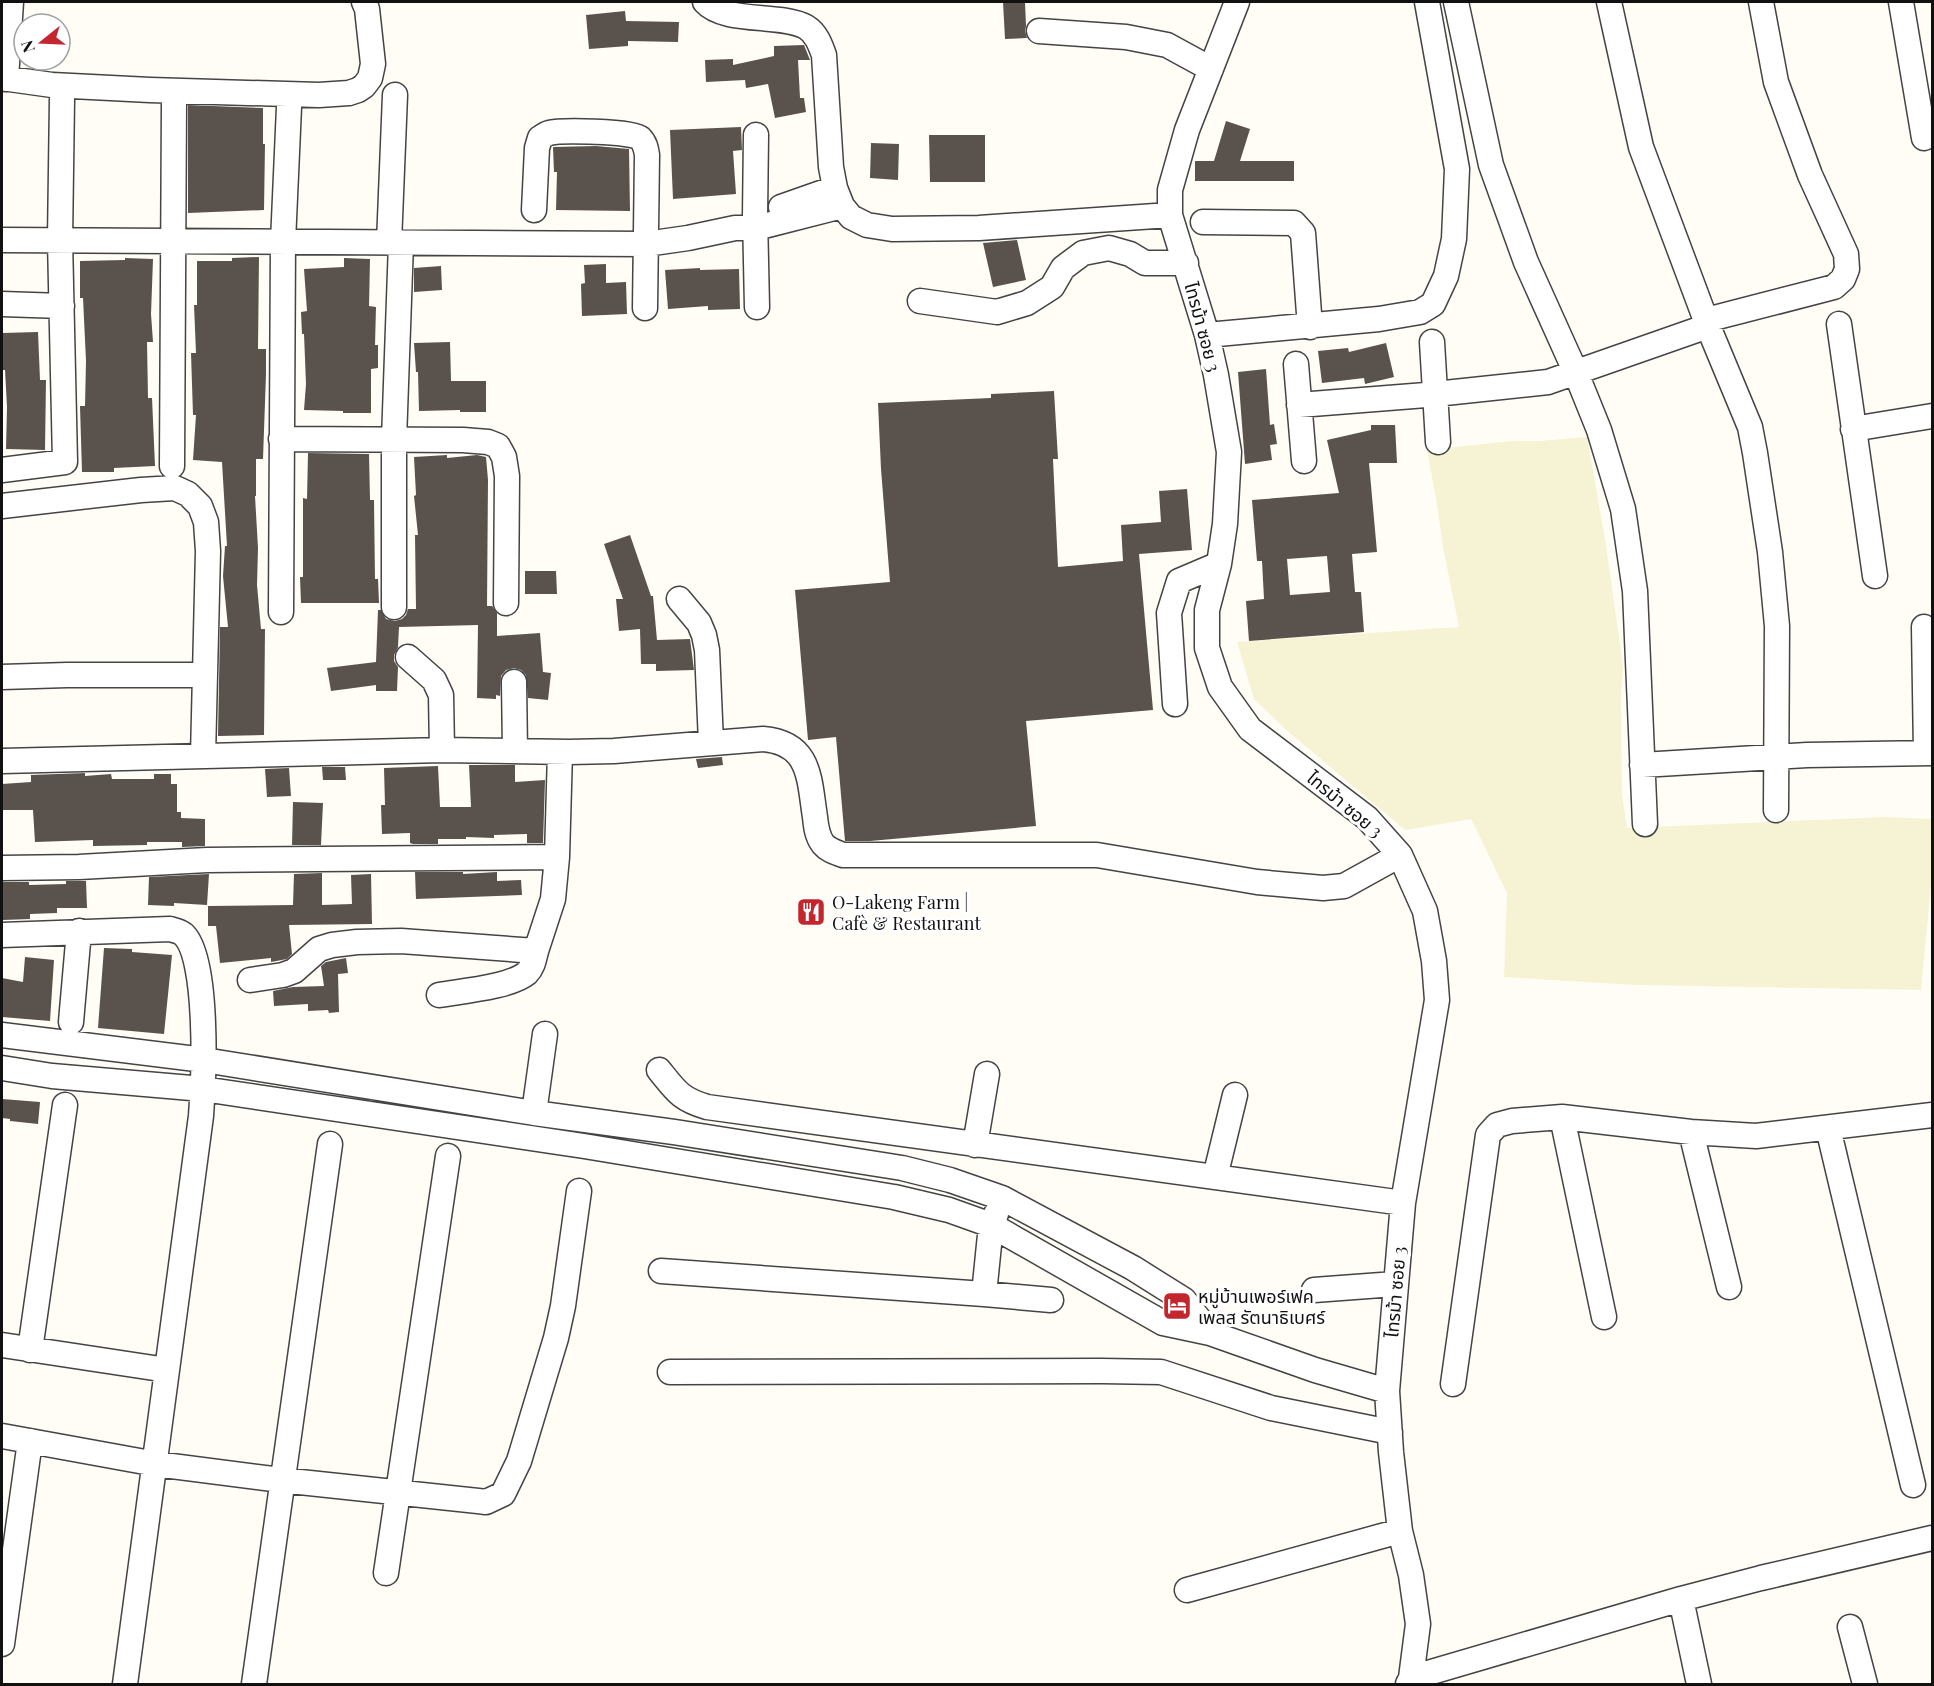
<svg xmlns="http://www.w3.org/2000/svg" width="1934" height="1686" viewBox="0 0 1934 1686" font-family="'Playfair Display','Noto Sans Thai',serif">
	<rect width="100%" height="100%" fill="#fffdf5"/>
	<path fill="#f6f3d4" d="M1587 437 1606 545 1623 666 1621 701 1622 794 1627 828 1886 817 1932 819V875L1921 990 1636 985 1504 977 1507 893 1471 819 1405 830 1285 729 1254 699 1237 642 1459 627 1443 547 1437 504 1427 450 1511 441H1539Z"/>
	<path fill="#5a524d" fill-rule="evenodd" d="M1003 2H1025L1026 26 1025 31 1027 38 1005 39Z
		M625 11 626 21 679 22 678 42 628 41V46L589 49 586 15Z
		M804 45 810 60H798L800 98H804L806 112 775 118 768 84 746 88 745 80 706 82 705 60 733 59V65L774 56V46Z
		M188 105 263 108V144H265L264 210 188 213Z
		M1226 121 1250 129 1240 161H1294V181H1195V161H1214Z
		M741 127 742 150 733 151 736 194 673 199 670 130Z
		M929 135H985V182H930Z
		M871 143 899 144 898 180 870 178Z
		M596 146 629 149 630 211 556 210 557 172H554L553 147Z
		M1017 240 1026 280 993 287 983 243Z
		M259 257 258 349H266V374L263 459H256V496H255L258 548 257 585 261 629H265L264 735 218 736 220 627H228L223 576 225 546H227L222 462 193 460 196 415H193L191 353H196L194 305H197V261H232V258Z
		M125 258 153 259 151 314 153 342H147L148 398H152L155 466 114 468V472H82L80 406H85L86 361 83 298H80V261L125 260Z
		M344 258 370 259 369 306 376 307 375 345H378V368L371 369V413H343V411L304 410 306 384 304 334H302L301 312 307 311 304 269 344 267Z
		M606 264V283L626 282 627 314 582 316 581 284 585 283 584 265Z
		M441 266 442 290 414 292V268Z
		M700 268V270L739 269 740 309 708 310V306L668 309 665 270Z
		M38 332 40 380H46L45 450 6 449 7 407 5 370H2V333Z
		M450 342 451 381H486V412H460V410L419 411 418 372H416L414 343Z
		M1386 343 1394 377 1365 384 1364 378 1322 383 1318 351 1348 348 1349 352Z
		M1266 369 1270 425 1274 424 1277 444 1270 445 1272 460 1245 464 1238 372Z
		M1054 391 1058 459H1053L1058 567 1123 561 1121 525 1161 522 1159 491 1187 489 1192 550 1139 554 1153 710 1026 721 1036 826 870 841H845L836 737 808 740 795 590 890 582 881 469 878 403 991 398V394Z
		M1371 425H1395L1397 463H1369L1377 552 1352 554 1355 592H1361L1364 632 1249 641 1246 601 1264 599 1262 561H1257L1252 500 1339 493 1327 440 1371 430ZM1327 556 1330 592 1290 595 1287 559Z
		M308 453 369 454 370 500H374L375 579H378L379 603H301L300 577H303V498L307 499Z
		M447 455V458L477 455 486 457 488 480 487 606H492L497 613V636L540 633 543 672 551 673 548 700 528 698 526 675 521 670 514 668 506 670 501 676 500 696 496 695V699L477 698 478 625 399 627 398 647 394 655V661L398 667 397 691H376V685L331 691 327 668 376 662 378 610H381L386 619 395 621 402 619 406 615 408 609H416L415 535H418L414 496 416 495 414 457Z
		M630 535 651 596H653L657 640 690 639 694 670 656 671V664H641L640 629 619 631 616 599H623L604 544Z
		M525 571H556L557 594H525Z
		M722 757 723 765 698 768 696 759Z
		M469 765H515V782L545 780 543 843H527V834L494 835V838L466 837V839H438V844H413L410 843V833L382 834 381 805H385L384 768 438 766 440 807H471Z
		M322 767H345L346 780H323Z
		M289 768 291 796 267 797 265 769Z
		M85 773V776L111 774 112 779H154V774H171V784H177V812H181V818L205 819V846L182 847V842H147V845L93 846V840L35 842 33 810H3L2 784 31 782V775Z
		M293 802 323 803 321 845H292Z
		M415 872H463V874L497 872V881L521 880 522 895 416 899Z
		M322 873V905L352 904 351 875 371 874 372 924 289 925 292 954 287 959 271 962V958L220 963 216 926H208V906L293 905 294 874Z
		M209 874 207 905 174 903V906L148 905 149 877Z
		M66 881H86L87 908H57V913L30 914V919L3 920 2 882H29V885L66 884Z
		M104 948 132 949V952L172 955 164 1034 98 1028Z
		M25 957 54 960 50 1021 2 1017V978L23 982Z
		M346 958 348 973 338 974 339 1012 329 1013 328 1010 308 1011V1004L274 1006 273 991 293 987 324 986 321 966 326 962Z
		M2 1099 40 1102 38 1124 10 1121V1119L2 1118Z"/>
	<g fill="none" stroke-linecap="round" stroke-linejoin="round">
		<g stroke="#444" stroke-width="27">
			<path id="minor" d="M705 2C725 24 781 13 806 27 816 33 820 44 824 55L831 167 835 188 842 206 851 217 867 225 892 229 979 228 1170 215
				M1237 2 1187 130 1170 190V215L1207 335 1216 375 1229 452 1225 524 1219 564 1207 610V648L1220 687 1250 729 1367 818 1400 855 1425 911 1434 961 1437 1000 1403 1203 1387 1391 1391 1452 1400 1531 1411 1575 1418 1624 1411 1678 1408 1684
				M1456 2 1491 165 1526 262 1576 373 1599 430 1623 509 1635 591 1645 824
				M1609 2 1641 147 1708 326 1750 427 1755 453 1770 552 1777 626 1776 810
				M1901 2 1924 138
				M1039 31 1126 37 1167 45 1211 69
				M2 78 52 85 150 90 319 95 349 93 358 90 364 86 370 78 373 64 367 9 364 2
				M6 79 11 2
				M756 135 755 216 757 307
				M781 207 835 188
				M534 210 537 148 540 138C542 137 547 133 549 133 560 130 632 131 640 138 645 143 646 148 647 155L645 308
				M1203 222 1294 223 1303 233 1310 327
				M2 240 646 244 688 238 735 228H756L842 206
				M389 243 395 95
				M920 301 997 312 1027 303 1052 287 1063 268 1083 253 1109 248 1130 254 1145 263H1186
				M2 304 62 306
				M1706 320 1834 287 1843 279 1847 269 1846 254 1810 175 1776 82 1761 2
				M1839 324 1875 576
				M1207 335 1379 319 1420 312 1433 304 1446 276 1454 239 1457 169 1427 2
				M1432 342 1438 442
				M1296 364 1304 461
				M1299 405 1426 395 1548 382 1708 326
				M1853 429 1932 416
				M281 439 463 440 488 442 498 446 504 457 507 476 506 603
				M172 466 174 102
				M2 470 65 462 60 240 62 99
				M2 506 141 490 175 488 188 494 200 506 206 522 208 551 203 756
				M679 599 699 623 704 635 707 650 711 743
				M394 607V440L401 243
				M281 612 283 242 289 107
				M1924 627 1926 753
				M408 657 434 680 441 695 442 750
				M2 677 67 675H205
				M514 682 515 751
				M1175 704 1169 613 1179 581 1219 564
				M2 761 442 750 569 752 614 751 763 739C811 743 809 779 815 817 816 827 817 836 823 844 828 850 835 852 843 855H1097L1257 882 1323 888 1344 886 1400 855
				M1642 765 1807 755 1932 753
				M2 868 79 867 207 860 557 857
				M2 935 170 929C174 930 179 931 183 934 209 956 204 1081 201 1116L125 1684
				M250 980 283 975 294 971 319 949 332 945 357 942 401 941 536 951 553 899 557 857 560 752
				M439 995C462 991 510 987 527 973 533 967 534 959 536 951
				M71 1022 79 931
				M2 1035 204 1060 534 1113 674 1132 902 1168 950 1180 1002 1198 1133 1268 1184 1300 1210 1333
				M2 1068 52 1076 203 1089 584 1146 894 1197 949 1210 991 1225 1163 1323 1210 1333 1315 1370 1387 1391
				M659 1070C676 1091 680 1099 707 1107L1403 1203
				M534 1113 545 1034
				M1562 1117 1604 1317
				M1828 1128 1913 1485
				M1691 1132 1729 1287
				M975 1145 987 1074
				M1215 1177 1235 1095
				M661 1271 984 1294 1051 1300
				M1314 1290 1395 1284
				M984 1294 991 1225 996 1214
				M2 1345 167 1370
				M30 1350 65 1105
				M670 1372 1102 1371 1161 1372 1271 1408 1390 1432
				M1453 1384 1488 1135 1497 1125 1512 1121 1562 1117 1691 1132 1756 1136 1932 1115
				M2 1436 156 1464 281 1480 478 1501 486 1502 503 1494 519 1461 556 1338 563 1306 579 1191
				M386 1573 448 1156
				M1187 1590 1400 1531
				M1681 1599 1699 1684
				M1850 1627 1865 1684
				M2 1644 30 1441
				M1411 1678 1681 1599 1761 1578 1932 1538
				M254 1684 330 1144"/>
		</g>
		<use href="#minor" stroke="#fff" stroke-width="24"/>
	</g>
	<defs>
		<g id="restaurant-square" transform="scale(1.5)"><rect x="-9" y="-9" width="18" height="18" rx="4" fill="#c4262e" stroke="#fff"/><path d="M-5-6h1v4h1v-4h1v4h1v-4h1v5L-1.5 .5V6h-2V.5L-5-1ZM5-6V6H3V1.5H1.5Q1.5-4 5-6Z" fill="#fff"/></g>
		<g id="hotel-square" transform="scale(1.5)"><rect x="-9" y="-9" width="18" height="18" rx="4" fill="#c4262e" stroke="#fff"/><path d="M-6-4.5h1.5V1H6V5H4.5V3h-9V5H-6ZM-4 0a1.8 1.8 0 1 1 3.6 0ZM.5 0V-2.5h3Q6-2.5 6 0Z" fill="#fff"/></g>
	</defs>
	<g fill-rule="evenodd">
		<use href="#restaurant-square" x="811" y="912"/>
		<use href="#hotel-square" x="1177" y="1306"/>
	</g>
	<g text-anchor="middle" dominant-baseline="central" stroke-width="6" stroke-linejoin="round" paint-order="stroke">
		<g font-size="18" fill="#111" stroke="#fff">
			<text transform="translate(1203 327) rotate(75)">ไทรม้า ซอย 3</text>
			<text transform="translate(1345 804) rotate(40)">ไทรม้า ซอย 3</text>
			<text transform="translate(1395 1292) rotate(-85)">ไทรม้า ซอย 3</text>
		</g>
		<g font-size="18" fill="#111" stroke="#fff" text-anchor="start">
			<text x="832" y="902">O-Lakeng Farm |<tspan x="832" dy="21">Cafè &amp; Restaurant</tspan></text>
			<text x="1198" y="1296">หมู่บ้านเพอร์เฟค<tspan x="1198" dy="21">เพลส รัตนาธิเบศร์</tspan></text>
		</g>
	</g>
	<rect width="1934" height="1686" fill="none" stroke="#111111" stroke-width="6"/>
	<g transform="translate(42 42) rotate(252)"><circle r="28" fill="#ffffff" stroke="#a0a0a0" stroke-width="1.5"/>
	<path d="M0-4.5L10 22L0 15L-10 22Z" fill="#c4262e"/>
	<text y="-9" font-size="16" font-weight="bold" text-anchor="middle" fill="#111111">N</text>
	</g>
</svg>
